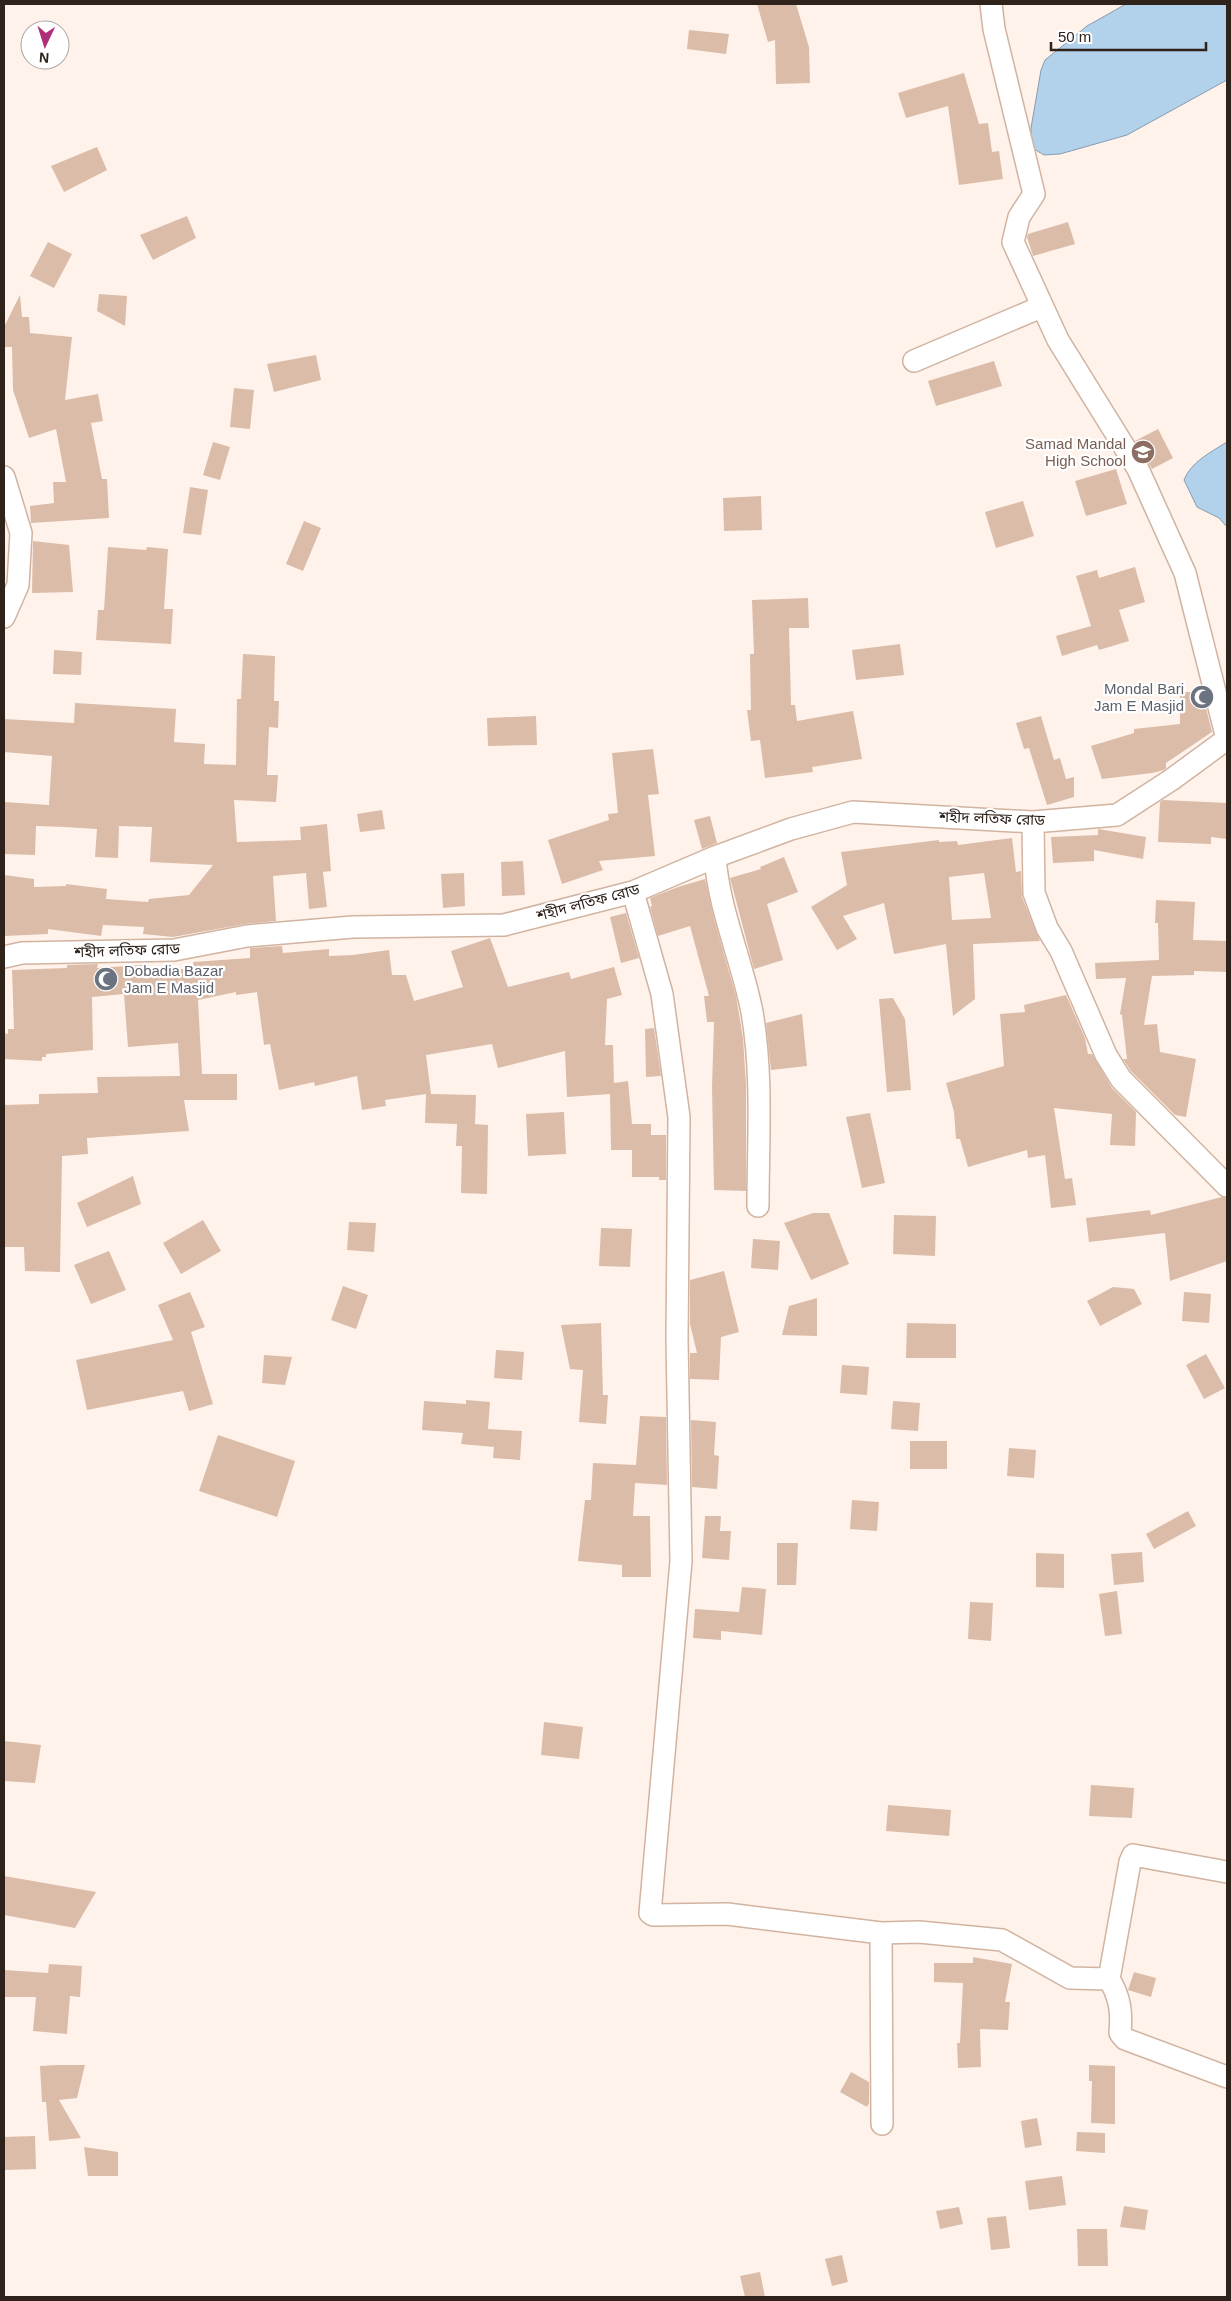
<svg xmlns="http://www.w3.org/2000/svg" width="1231" height="2301" viewBox="0 0 1231 2301" font-family="Arial,'Noto Sans Bengali',sans-serif">
	<rect width="100%" height="100%" fill="#fff2ea"/>
	<path fill="#b2d1eb" stroke="#8a9cad" d="M1126 4H1227V80L1127 135 1060 154 1044 155 1034 149 1031 142V128L1041 70 1045 60 1087 26Z
		M1227 442V527L1219 518 1197 507 1184 480C1191 462 1211 452 1227 442Z"/>
	<path fill="#dbbca9" fill-rule="evenodd" d="M757 4H796L809 47 810 83 776 84 775 40 768 42Z
		M689 30 729 34 726 54 687 49Z
		M964 73 979 124 988 123 992 152 999 151 1003 179 959 185 948 106 906 118 898 93Z
		M97 147 107 170 64 192 51 166Z
		M187 216 196 238 153 260 140 235Z
		M1068 222 1075 244 1033 256 1027 237 1028 234Z
		M48 242 72 254 54 288 30 276Z
		M99 294 127 296 125 326 97 311Z
		M20 295 22 317H29L30 333 72 337 65 400 98 394 103 421 91 423 102 479H107L109 518 31 523 30 506 54 503 53 482H66L56 429 29 438 13 390 12 347H4V327Z
		M316 355 321 380 274 392 267 364Z
		M994 361 1002 386 936 406 928 381Z
		M234 388 254 390 250 429 230 427Z
		M1158 429 1173 458 1152 469 1135 441Z
		M213 442 230 447 220 480 203 475Z
		M1116 469 1127 504 1086 516 1075 481Z
		M190 487 208 490 201 535 183 533Z
		M761 496 762 530 724 531 723 498Z
		M1023 501 1034 536 996 548 985 512Z
		M304 521 321 528 303 571 286 564Z
		M33 541 69 545 73 592 32 593Z
		M108 547 146 550 147 547 168 549 164 609H173L171 644 96 640 98 610H104Z
		M1135 567 1145 602 1119 610 1129 641 1099 650 1097 645 1062 656 1056 636 1091 626 1076 576 1097 570 1099 578Z
		M808 598 809 628H789L791 705H795L797 721 853 711 862 759 812 767 813 772 765 778 760 740 751 741 747 710H751L750 654H754L752 600Z
		M900 644 904 675 856 680 852 650Z
		M54 650 82 652 81 675 53 674Z
		M243 654 275 656 274 701H279L278 728 269 727 267 775H278L276 802 234 800 237 842 301 840 300 827 327 824 331 871 323 872 327 907 309 909 306 873 273 876 276 921 245 924 173 937 143 934 144 927 103 925 101 936 48 929V934L4 936V875L34 879V887L66 886V884L107 889 106 899 148 902 149 899 189 895 213 865 150 862 152 827 119 826 118 858 95 857 97 829 65 827 36 826 35 855 4 854V802L49 805 52 756 4 752V719L74 723 75 703 176 709 174 742 205 744 204 764 236 765 237 699H241Z
		M1180 692H1202L1212 732 1166 763V768L1164 770 1152 773 1102 779 1091 746 1134 733V729L1180 724Z
		M536 716 537 745 488 746 487 718Z
		M1041 716 1054 760 1060 758 1066 779 1074 777V797L1047 805 1029 748 1024 749 1016 723Z
		M653 749 659 794 648 795 655 856 599 861 603 870 562 884 548 840 609 820 608 814 618 813 612 753Z
		M1163 800 1227 803V839L1211 837V844L1158 842 1160 802Z
		M382 810 385 829 360 832 357 814Z
		M710 816 717 843 702 849 694 820Z
		M1098 829 1146 837 1143 859 1094 850V861L1053 863 1051 837 1098 835Z
		M1012 838 1016 872 1021 871 1022 897 1040 941 973 944 975 999 953 1016 946 944 894 954 884 903 843 916 857 939 837 950 811 907 847 885 841 852 939 840V842L957 841 958 845ZM984 873 991 918 952 920 949 877Z
		M784 857 798 892 767 904 783 960 754 969 730 878 761 869 760 867Z
		M523 861 525 895 502 896 501 862Z
		M464 873 465 906 443 908 441 874Z
		M705 879 714 919 736 996 743 1038 746 1085V1191L714 1190 712 1087 714 1022H707L704 996H709L690 926 658 936 650 907 652 906 650 898 678 887Z
		M1156 900 1195 902 1193 940 1227 941V972L1194 971V975L1152 976 1144 1025 1157 1024 1160 1052 1196 1059 1186 1117 1175 1115 1131 1071 1123 1059H1127L1122 1015 1120 1014 1126 978 1096 979 1095 963 1159 960 1158 923H1155Z
		M626 913 639 958 621 963 610 917Z
		M490 938 508 987 569 972 571 979 614 967 622 995 607 999 605 1045H613L614 1083 628 1081 632 1124H651V1135H666V1180H659V1177H632V1150H611L610 1094 567 1097 565 1051 498 1068 492 1044 426 1055 431 1094 476 1095 475 1124 488 1125 487 1194 461 1193 462 1146H456L457 1124 425 1123 426 1094 385 1100 386 1106 362 1110 357 1076 315 1086 314 1082 279 1090 270 1044 264 1045 257 992 236 995V992L198 1000 202 1074H237V1100H184L189 1131 87 1138 88 1154 62 1156 60 1272 25 1271 24 1247H4V1105L39 1104V1094L98 1093 97 1077 180 1076 178 1043 128 1047 124 994 92 997 93 1050 46 1054V1057H42V1061L4 1059V1033L8 1034V1029H14L12 970 67 968V965L98 964 97 968 142 965 143 969H194L193 962 250 958V948L282 946 283 953 329 949V956L353 955 389 950 392 975H406L414 1001 463 987 451 951Z
		M1066 995 1085 1038 1088 1054H1092L1112 1088 1136 1112 1135 1146 1110 1145 1112 1114 1054 1108 1065 1179 1072 1178 1076 1205 1051 1208 1045 1155 1028 1158 1027 1150 968 1167 960 1139H956L954 1112 946 1083 1004 1066 1000 1014 1025 1012 1024 1005Z
		M893 998 905 1019 911 1090 887 1092 879 999Z
		M802 1014 807 1066 771 1070 766 1023Z
		M654 1028 661 1076 646 1077 645 1029Z
		M564 1112 566 1154 528 1156 526 1114Z
		M870 1113 885 1183 862 1188 846 1117Z
		M133 1176 141 1204 87 1227 77 1203Z
		M1222 1197 1226 1198 1227 1206V1261L1170 1281 1165 1233 1089 1242 1086 1218 1150 1210 1151 1215Z
		M813 1213H829L849 1264 811 1280 784 1223Z
		M894 1215 936 1216 935 1256 893 1254Z
		M203 1220 221 1251 181 1274 163 1243Z
		M349 1222 376 1223 374 1252 347 1250Z
		M601 1228 632 1229 630 1267 599 1266Z
		M753 1239 780 1241 778 1270 751 1268Z
		M109 1251 126 1290 91 1304 74 1265Z
		M724 1271 739 1332 721 1337 719 1380 690 1379V1353H697L690 1324V1280Z
		M343 1286 368 1295 356 1329 331 1320Z
		M1113 1287 1134 1289 1142 1304 1100 1326 1087 1301Z
		M190 1292 205 1327 191 1332 213 1404 189 1411 183 1391 87 1410 76 1360 173 1340 158 1305Z
		M1184 1292 1211 1294 1209 1323 1182 1321Z
		M817 1298V1336L782 1335 789 1306Z
		M601 1323 603 1395H608L606 1424 579 1422 583 1370 570 1369 561 1325Z
		M907 1323 956 1324V1358H906Z
		M496 1350 524 1352 522 1380 494 1378Z
		M1206 1354 1225 1388 1204 1399 1186 1365Z
		M264 1355 292 1357 285 1385 262 1383Z
		M842 1365 869 1367 867 1395 840 1393Z
		M466 1400 490 1402 488 1429 522 1431 520 1460 493 1458 494 1447 461 1444 463 1433 422 1430 424 1401 466 1404Z
		M893 1401 920 1403 918 1431 891 1429Z
		M640 1416 666 1417 667 1485 635 1483 633 1516H650L651 1577H622V1565L578 1561 585 1500H591L593 1463 636 1465Z
		M691 1420 716 1422 714 1455 719 1456 717 1489 692 1487Z
		M218 1435 295 1461 277 1517 199 1491Z
		M910 1441H947V1469H910Z
		M1009 1448 1036 1450 1034 1478 1007 1476Z
		M852 1500 879 1502 877 1531 850 1529Z
		M1188 1511 1196 1526 1154 1549 1146 1534Z
		M705 1516H721L720 1531H731L729 1560 702 1558Z
		M777 1543H798L796 1585H777Z
		M1142 1552 1144 1582 1114 1585 1111 1554Z
		M1036 1553 1064 1554V1588L1036 1587Z
		M742 1587 766 1589 762 1635 721 1631V1640L693 1638 695 1609 739 1612Z
		M1117 1591 1122 1634 1105 1636 1099 1594Z
		M970 1602 993 1603 991 1641 968 1639Z
		M544 1722 583 1727 579 1759 541 1755Z
		M4 1741 41 1745 35 1783 4 1781Z
		M1091 1785 1134 1788 1132 1818 1089 1816Z
		M888 1805 951 1810 949 1836 886 1831Z
		M4 1876 96 1892 75 1928 4 1915Z
		M973 1957 1012 1964 1005 2002H1010L1008 2030 980 2029 981 2067 958 2068 957 2043H960L963 1983 934 1982V1963H973Z
		M49 1964 82 1966 80 1997 70 1996 67 2034 33 2031 36 1997H4V1970L48 1973Z
		M1134 1972 1156 1978 1151 1997 1128 1990Z
		M57 2065H85L77 2098 59 2100 81 2138 49 2141 46 2102H42L40 2066Z
		M1089 2065 1115 2066V2124L1091 2123 1092 2081H1089Z
		M851 2072 869 2082V2103L867 2107 840 2092Z
		M1037 2118 1042 2145 1025 2148 1021 2121Z
		M1077 2132 1105 2133V2153L1076 2151Z
		M35 2136 36 2169 4 2170V2137Z
		M84 2147 118 2152V2176H88Z
		M1062 2176 1066 2205 1029 2210 1025 2181Z
		M1124 2206 1148 2210 1145 2230 1120 2227Z
		M959 2207 963 2224 940 2229 936 2211Z
		M1006 2216 1010 2248 991 2250 987 2218Z
		M1077 2229H1107L1108 2266H1078Z
		M842 2255 848 2282 832 2286 825 2259Z
		M760 2272 765 2297H745L740 2276Z"/>
	<g fill="none" stroke-linecap="round" stroke-linejoin="round">
		<g stroke="#d1b3a0" stroke-width="24">
			<path id="minor" d="M914 361 1041 307
				M4 477 21 533 18 585 4 617
				M1033 822 1034 893 1047 928 1061 951 1106 1055 1121 1079 1227 1186
				M715 857C719 911 742 960 752 1012 763 1076 758 1142 758 1206
				M633 892 662 994 679 1117 677 1339 681 1561 650 1913 653 1915 727 1914 881 1933 919 1932 1002 1940 1070 1978 1109 1979 1130 1862 1133 1855 1227 1872
				M4 957 22 953 174 950 247 936 353 927 504 925 633 892 715 857 791 829 853 812 1033 822 1117 815 1171 780 1227 739 1185 573 1138 469 1058 340 1013 242 1019 217 1034 194 994 29 991 4
				M881 1933 882 2124
				M1109 1979C1120 1997 1122 2012 1120 2033L1125 2039 1227 2077"/>
		</g>
		<use href="#minor" stroke="#fff" stroke-width="21"/>
	</g>
	<defs>
		<g id="school-disc" transform="scale(1.25)"><circle r="9.5" fill="#8d6e63" stroke="#fff"/><path d="M0-5L7-2L0 1L-7-2ZM-4 1L0 2.5L4 1V4Q0 6-4 4Z" fill="#fff"/></g>
		<g id="mosque-disc" transform="scale(1.25)"><circle r="9.5" fill="#6b7280" stroke="#fff"/><path d="M3.5-4.9A6 6 0 1 0 3.5 4.9A5 5 0 1 1 3.5-4.9Z" fill="#fff"/></g>
	</defs>
	<g fill-rule="evenodd">
		<use href="#school-disc" x="1143" y="452"/>
		<use href="#mosque-disc" x="1202" y="697"/>
		<use href="#mosque-disc" x="106" y="979"/>
	</g>
	<g text-anchor="middle" dominant-baseline="central" stroke-width="4.5" stroke-linejoin="round" paint-order="stroke">
		<g font-size="15" fill="#785e54" stroke="#fff" text-anchor="end">
			<text x="1126" y="443">Samad Mandal<tspan x="1126" dy="17">High School</tspan></text>
		</g>
		<g font-size="15" fill="#5b616d" stroke="#fff" text-anchor="end">
			<text x="1184" y="688">Mondal Bari<tspan x="1184" dy="17">Jam E Masjid</tspan></text>
			<text x="124" y="970" text-anchor="start">Dobadia Bazar<tspan x="124" dy="17">Jam E Masjid</tspan></text>
		</g>
		<g font-size="15" fill="#2e221b" stroke="#fff">
			<text transform="translate(992 818) rotate(2)">শহীদ লতিফ রোড</text>
			<text transform="translate(588 902) rotate(-15)">শহীদ লতিফ রোড</text>
			<text transform="translate(127 950) rotate(-2)">শহীদ লতিফ রোড</text>
		</g>
	</g>
	<rect width="1231" height="2301" fill="none" stroke="#2e221b" stroke-width="10"/>
	<g transform="translate(45 45) rotate(184)"><circle r="24" fill="#ffffff" stroke="#aba7a4"/>
	<path d="M0-4L9 19L0 12L-9 19Z" fill="#af2e79"/>
	<text y="-8" font-size="14" font-weight="bold" text-anchor="middle" fill="#2e221b">N</text>
	</g>
	<path d="M1051 42v8h155v-8" fill="none" stroke="#2e221b" stroke-width="2.5"/>
	<text x="1058" y="42" font-size="15" fill="#2e221b" stroke="#ffffff" stroke-width="4" paint-order="stroke">50 m</text>
</svg>
